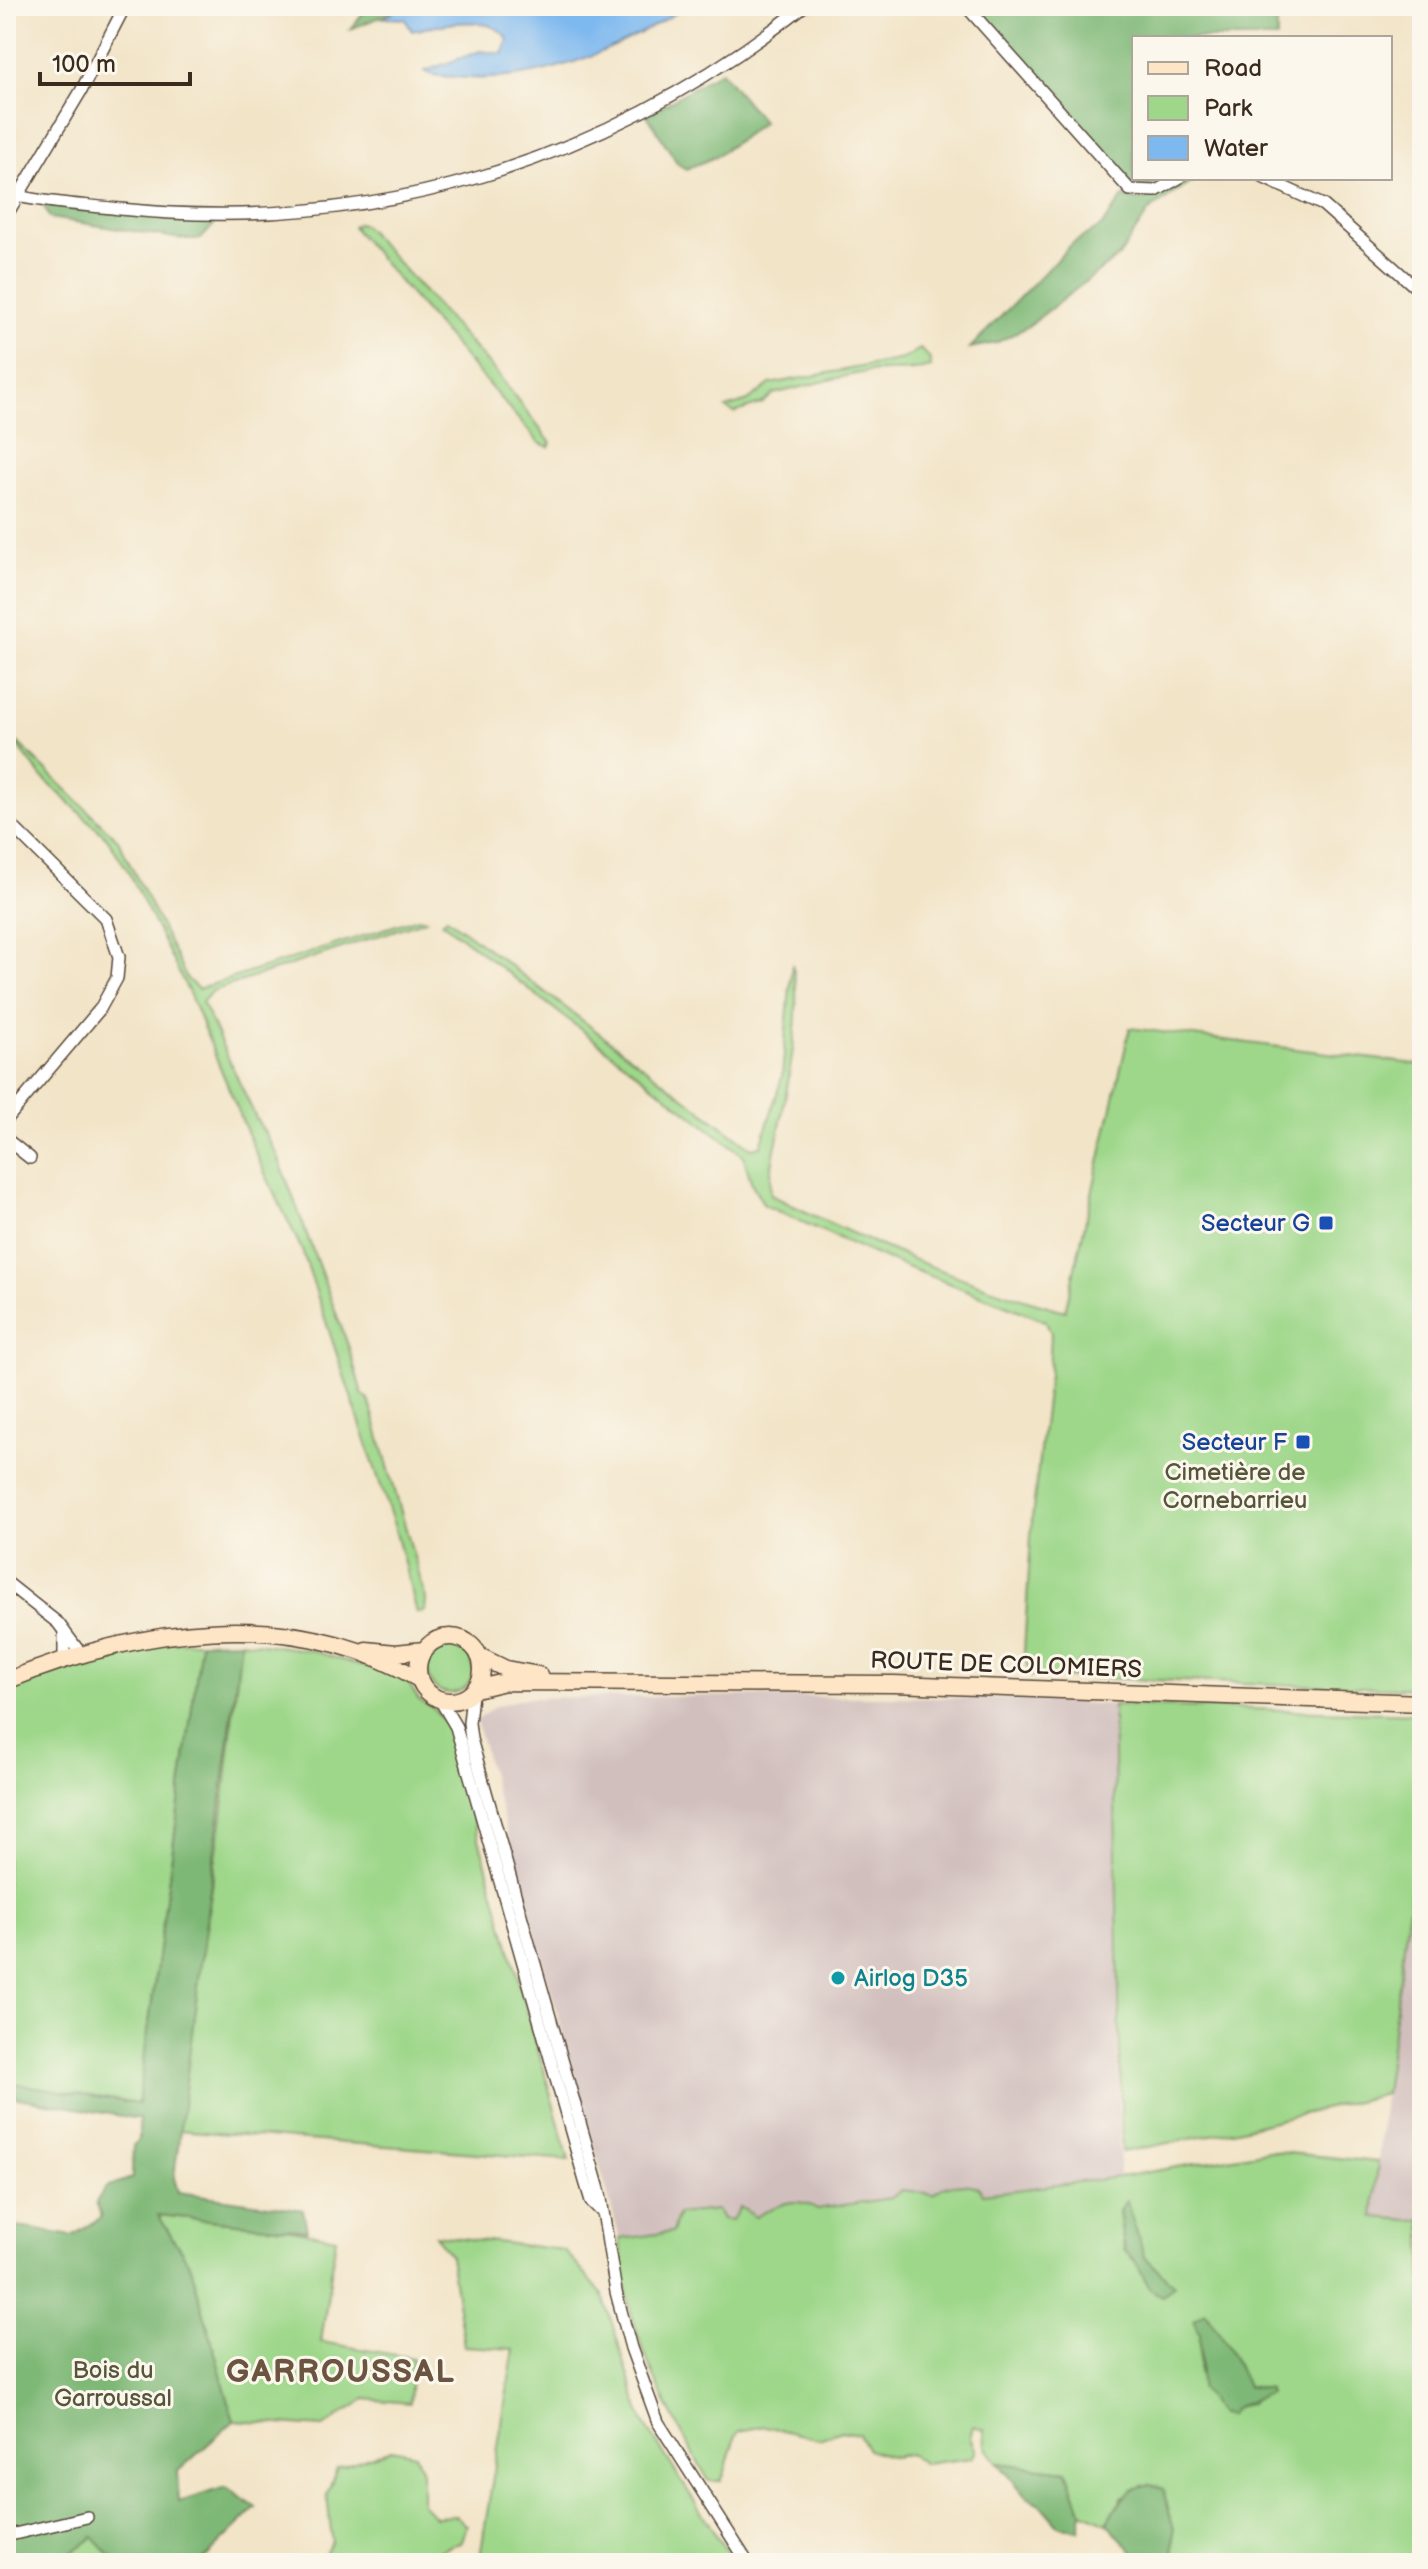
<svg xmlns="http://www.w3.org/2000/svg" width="1428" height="2569" viewBox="0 0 1428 2569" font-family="'Balsamiq Sans',sans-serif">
	<rect width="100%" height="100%" fill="#fbf7ec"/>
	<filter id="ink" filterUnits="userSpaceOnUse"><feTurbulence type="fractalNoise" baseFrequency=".0125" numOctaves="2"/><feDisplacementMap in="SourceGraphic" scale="16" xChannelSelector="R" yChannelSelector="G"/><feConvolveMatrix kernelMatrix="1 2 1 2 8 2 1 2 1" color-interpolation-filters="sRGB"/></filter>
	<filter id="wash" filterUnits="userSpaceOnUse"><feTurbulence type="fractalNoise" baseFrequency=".006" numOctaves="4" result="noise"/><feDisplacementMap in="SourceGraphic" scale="32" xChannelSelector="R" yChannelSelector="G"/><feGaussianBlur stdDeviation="1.8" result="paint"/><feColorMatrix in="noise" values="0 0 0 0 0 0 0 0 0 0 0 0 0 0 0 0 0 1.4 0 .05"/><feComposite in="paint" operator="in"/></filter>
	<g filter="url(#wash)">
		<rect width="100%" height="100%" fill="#f2e4c7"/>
		<path fill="#d1bfbd" d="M743 1696 997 1698 1113 1705 1120 2177 620 2239 476 1721 495 1706 525 1698Z
			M1422 1807V2221L1373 2217 1383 2106Z"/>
		<path fill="#9ed78a" stroke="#6c8054" stroke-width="2" fill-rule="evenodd" d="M358 223 364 225 495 371 551 443 549 447 539 443 362 238 353 227Z
			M920 349 929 357 931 367C912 373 888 369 867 372 836 377 804 387 773 394L763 403 734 413 726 408 748 401 770 384 903 359Z
			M6 731 118 840 187 979 198 989 418 918 426 920 212 991 202 1002 256 1118 277 1154 349 1348 362 1394 369 1400 426 1599 425 1611 417 1613 394 1525 302 1250 260 1163 190 995 128 871 107 838 43 778Z
			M447 918 751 1148 761 1146 782 1077 792 964C804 1008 788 1081 780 1127 775 1149 769 1172 771 1195 867 1242 962 1283 1065 1311L1130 1028 1422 1065V1689L1030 1676 1024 1652 1032 1519 1049 1375 1051 1333 1046 1321 881 1257 764 1205 752 1184 743 1155 442 922Z
			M241 1641 313 1651 406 1679 419 1700 434 1709 447 1725 569 2160 178 2130 223 1807Z
			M171 1642H201L138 2104 6 2082V1690L120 1652Z
			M427 1670a23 23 0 1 1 46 0a23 23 0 1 1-46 0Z
			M1113 1705 1422 1714V1805L1385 2094 1237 2130 1122 2152Z
			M1268 2151 1378 2162 1373 2217 1422 2221V2563H1173L1174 2529 1123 2496 1107 2523 1082 2512 1067 2471 998 2463 985 2446 984 2429 973 2426 970 2438 976 2451 972 2458 924 2464 909 2454 894 2457 868 2450 859 2434 841 2431 819 2439 765 2426 739 2431C728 2447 730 2464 721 2481H709C666 2408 622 2325 620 2239L672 2232 678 2214 717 2210 722 2219 732 2220 740 2207 755 2217C776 2206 795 2194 817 2209L891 2198 902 2190 933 2194C944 2184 964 2182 978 2187L983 2194 1120 2177ZM1126 2201 1145 2257 1173 2285 1162 2296 1151 2289 1136 2262 1124 2250 1119 2211ZM1200 2334 1247 2386 1258 2387 1252 2403 1236 2407 1199 2373Z
			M158 2215 285 2228 336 2238 321 2342 413 2358 410 2403 365 2399 323 2427 234 2421 191 2267Z
			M435 2235 564 2250 603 2295 643 2421 734 2563H479L514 2349 464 2346 450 2256Z
			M392 2449 415 2454 422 2472V2504L435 2517 456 2516 467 2525 462 2541 411 2563H318L332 2541 327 2494 337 2468Z
			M94 2537 117 2563H57Z"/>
		<path fill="#7eb876" stroke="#5c714a" stroke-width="2" d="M369 6H407L351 29Z
			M971 6H1257L1277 20V38H1134V178H1175L1145 188 1129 184 1002 35Z
			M721 71 763 122 715 157 686 169 678 164 647 115Z
			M1186 178H1197L1149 211 1119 256 1027 327 996 343 970 348 1073 243 1102 226 1123 197C1147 205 1166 190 1186 178Z
			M43 205 219 219 201 239H182L50 218Z
			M241 1641 174 2178 178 2192 303 2210 307 2230 158 2215 191 2267 234 2421 177 2472 179 2502 226 2487 256 2508 200 2563H117L93 2537 57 2563H6V2232L10 2225 72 2236 102 2217 96 2202 106 2187 132 2178 133 2146 139 2138V2119L6 2096V2082L138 2104 201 1642Z
			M1126 2200 1145 2257 1174 2285 1162 2296 1150 2289 1136 2262 1125 2251 1119 2211Z
			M1205 2312 1227 2344 1247 2386 1268 2389 1269 2394 1236 2407 1229 2415 1219 2413 1201 2389 1200 2334 1193 2320Z
			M998 2463 1067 2471 1082 2512 1079 2530 1058 2525 1040 2504 1027 2497Z
			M1151 2484 1163 2489 1174 2529 1173 2563H1132L1134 2553 1107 2523C1119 2503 1126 2487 1151 2484Z"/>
		<path fill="#7db8ef" stroke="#5c7186" stroke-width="2" d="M403 6H687C618 50 538 86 454 77 445 76 432 77 425 71L480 51 503 54 508 39C489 12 439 25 412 31L405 19 384 18Z"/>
	</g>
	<g filter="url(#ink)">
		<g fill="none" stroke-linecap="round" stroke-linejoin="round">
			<g stroke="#564637" stroke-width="14">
				<path id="street" d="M966 6 1130 190 1156 191 1179 178
					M1264 178 1323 205 1422 293
					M18 196C52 204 87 205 120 209 373 235 606 163 804 6
					M6 216 81 91 125 6
					M6 820 106 919 119 957 117 978 100 1009 6 1120
					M6 1139 30 1158
					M6 1582 58 1623 81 1654
					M64 1659V1631
					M472 1694 469 1723 471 1739 600 2193 616 2292 631 2348 658 2422 748 2563
					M440 1700 456 1727 585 2181 591 2201 602 2212
					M6 2536 87 2517"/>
			</g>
			<g stroke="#564637" stroke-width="19">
				<path id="secondary" d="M418 1669a32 32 0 1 1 64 0a32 32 0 1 1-64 0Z
					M366 1650 396 1653 424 1650
					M479 1656 506 1669 539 1675
					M6 1681C137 1628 290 1603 419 1679
					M475 1689 505 1682 894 1684 1422 1703"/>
			</g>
			<use href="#street" stroke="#fff" stroke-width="11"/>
			<use href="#secondary" stroke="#fde5c5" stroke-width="16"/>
		</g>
	</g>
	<g fill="#1a4fb4" stroke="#fbf7ec" stroke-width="3">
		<rect x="1318" y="1215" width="16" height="16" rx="4"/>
		<rect x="1295" y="1434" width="16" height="16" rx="4"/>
	</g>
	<circle fill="#0f9aa8" stroke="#fbf7ec" stroke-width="3" cx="838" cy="1978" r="8"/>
	<g text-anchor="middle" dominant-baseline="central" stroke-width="6" stroke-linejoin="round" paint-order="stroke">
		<g font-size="24" fill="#164399" stroke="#fbf7ec" text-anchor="end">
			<text x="1310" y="1223">Secteur G</text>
			<text x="1287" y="1442">Secteur F</text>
		</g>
		<g font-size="24" fill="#545539" stroke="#fbf7ec">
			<text x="1235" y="1472">Cimetière de<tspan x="1235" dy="28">Cornebarrieu</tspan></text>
			<text x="113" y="2370">Bois du<tspan x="113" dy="28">Garroussal</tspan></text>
		</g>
		<g font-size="24" fill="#3b2a1e" stroke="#fbf7ec">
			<text transform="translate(1006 1665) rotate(2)">ROUTE DE COLOMIERS</text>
		</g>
		<g font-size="24" fill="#0d838f" stroke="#fbf7ec" text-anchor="start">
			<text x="854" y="1978">Airlog D35</text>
		</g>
		<g font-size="32" font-weight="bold" letter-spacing="2" fill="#6b5540" stroke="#fbf7ec">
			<text x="341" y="2372">GARROUSSAL</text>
		</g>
	</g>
	<rect width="1428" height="2569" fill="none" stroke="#fbf7ec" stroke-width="32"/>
	<rect x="1132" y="36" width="260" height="144" fill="#fbf7ec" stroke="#aea59a" stroke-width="2"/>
	<rect x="1148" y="62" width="40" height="12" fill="#fde5c5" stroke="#aea59a" stroke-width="2"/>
	<text x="1204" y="76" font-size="24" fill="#3b2a1e">Road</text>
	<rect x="1148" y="96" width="40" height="24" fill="#9ed78a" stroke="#aea59a" stroke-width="2"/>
	<text x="1204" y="116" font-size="24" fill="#3b2a1e">Park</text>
	<rect x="1148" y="136" width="40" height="24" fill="#7db8ef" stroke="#aea59a" stroke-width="2"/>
	<text x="1204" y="156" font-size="24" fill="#3b2a1e">Water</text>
	<path d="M40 72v12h150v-12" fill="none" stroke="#3b2a1e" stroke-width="4"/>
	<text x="52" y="72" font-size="24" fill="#3b2a1e" stroke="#fbf7ec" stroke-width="6" paint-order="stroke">100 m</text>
</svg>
